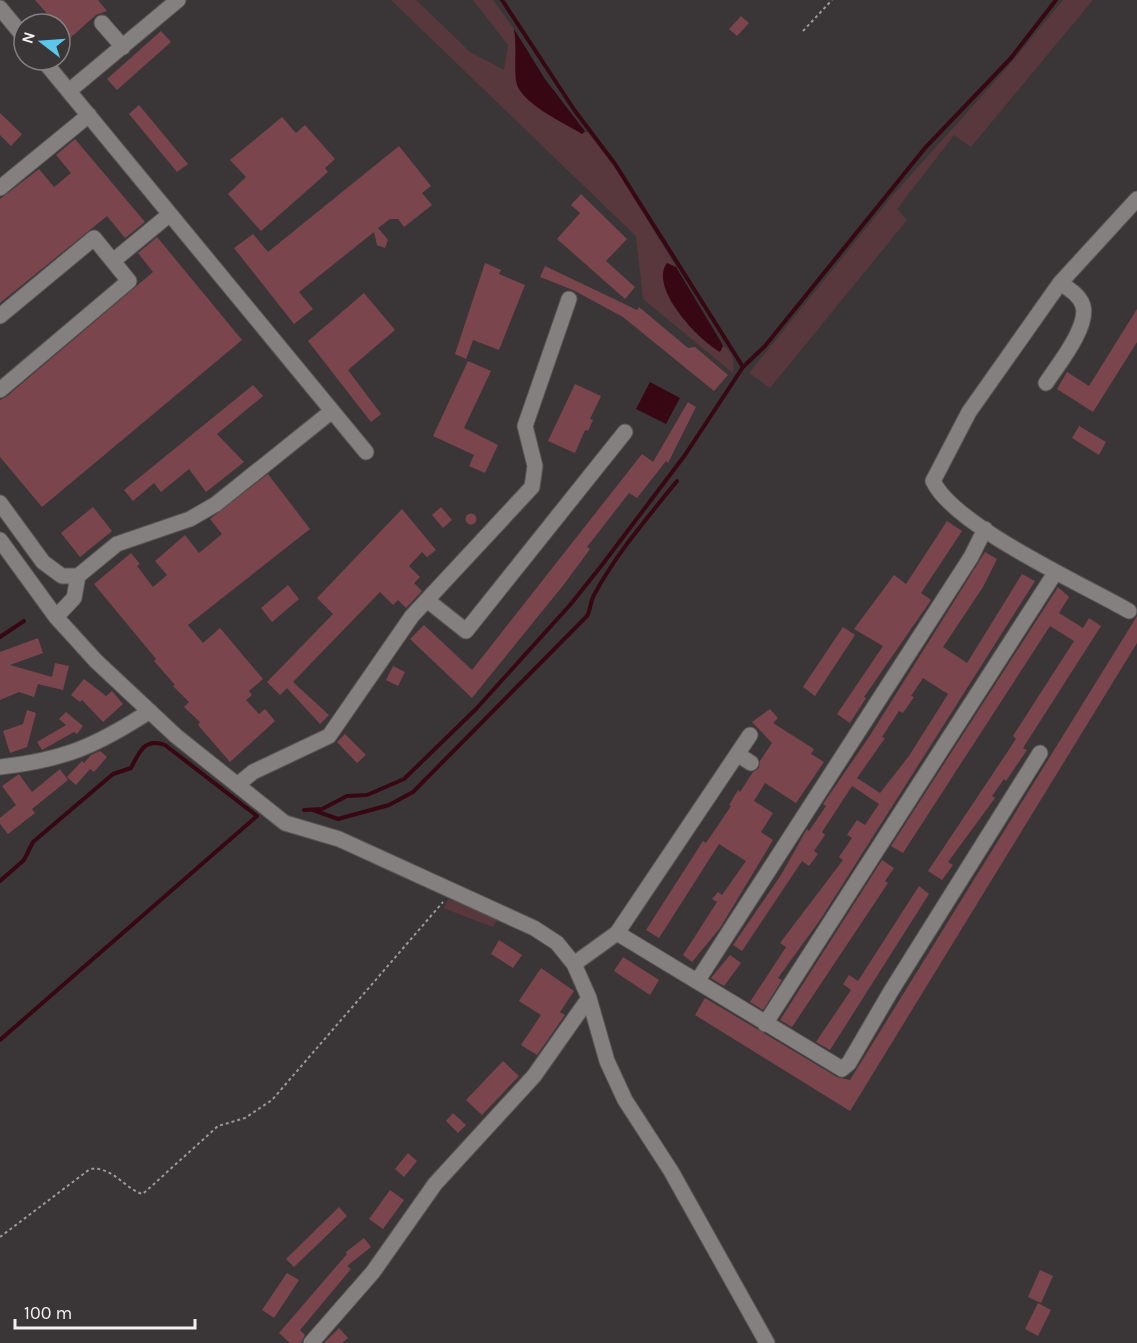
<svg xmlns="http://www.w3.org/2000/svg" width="1137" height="1343" viewBox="0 0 1137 1343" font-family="Karla,sans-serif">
	<rect width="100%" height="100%" fill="#3a3637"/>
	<path fill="#59383d" d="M391 0H416L470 52 504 70 508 45 473 0H493L514 29 517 62 573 128 582 133 588 132 613 164 676 267 667 263 670 301 690 327 721 351 723 346C734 352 734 362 733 373L643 299 636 236Z
		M1063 0H1093L971 147 954 135 897 209 907 220 770 388 749 373 893 195 1006 69Z
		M449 899 497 920 493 927 443 908Z"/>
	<path fill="#370713" d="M514 29 545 79 581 126 585 131 582 134C565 123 519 103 516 81 514 64 517 46 514 29Z
		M667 263 676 267 721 342 723 346 720 352C699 341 648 287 667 263Z
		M650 382 680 398 666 424 636 409Z"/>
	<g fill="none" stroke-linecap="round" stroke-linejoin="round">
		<path stroke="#370713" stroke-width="4" d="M743 367 765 346 925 148 1011 58 1056 0
			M0 637 24 621
			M304 810 322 809 347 796 367 795 404 779 476 709 570 605 602 565 685 455 743 367 615 164 575 111 502 0
			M313 810 338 819 389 805 413 792 587 616C591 609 590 602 594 595 616 554 648 517 677 481
			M0 881 24 860 33 842 113 774 131 768C139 753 144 737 165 745L257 816 0 1040"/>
	</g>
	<path fill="#7b454d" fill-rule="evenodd" d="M35 0H98L107 11 96 15 69 39 60 28V24H56Z
		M741 16 749 23 737 36 729 29Z
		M161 31 171 42 117 90 107 79Z
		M139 105 188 164 177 172 129 114Z
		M0 113 22 134 11 146 0 135Z
		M282 117 296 133 305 125 335 159 325 168 328 172 261 231 228 194 246 177 230 160Z
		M75 139 145 222 125 238 107 216 0 303V199L39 169 54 187 71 173 56 155Z
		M399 146 431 186 422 193 432 205 404 227 398 219H390L378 228 388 240 385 248 377 245 374 232 299 292 313 309 294 324 234 248 253 234 268 252Z
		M581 194 627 239 606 261 635 287 625 299 557 239 580 213 571 205Z
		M157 237 242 340 42 507 0 457V400L6 397 153 272 138 253Z
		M485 263 501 270 499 274 525 285 499 350 473 340 466 359 455 354Z
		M545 266 637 310 639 307 688 348 695 347 728 375 714 391 623 317 573 290 540 277Z
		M364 293 395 330 348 370 381 414 371 422 308 341Z
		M1137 309V342L1093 412 1057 389 1067 372 1089 386Z
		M468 361 491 371 464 428 498 445 485 473 469 466 474 455 433 436Z
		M575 384 601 396 590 419 593 420 588 431 585 430 575 453 548 441Z
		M253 385 263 396 217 434 244 462 206 492 189 469 161 492 154 483 133 501 124 490Z
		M688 402 696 407 668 463 666 461 637 498 629 493 587 547 590 549 565 583 472 698 410 639 424 625 472 670 642 454 653 462Z
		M1079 426 1106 442 1099 455 1072 438Z
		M268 474 310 529 188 625 203 643 220 628 263 679 249 691 252 695 246 700 259 714 265 709 275 721 230 762 198 725 200 722 184 707 189 702 173 686 175 685 154 661 156 659 94 584 131 553 140 564 137 566 153 587 167 575 155 561 185 535 199 553 222 534 210 519Z
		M93 507 112 531 80 557 61 533Z
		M441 507 452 520 443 528 432 515Z
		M402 509 436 550 427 557 422 552 409 566 420 577 414 583 422 591 406 608 398 600 393 605 380 592 293 682 329 715 320 724 287 688 280 695 267 682 333 614 317 598Z
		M465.5 519a5.5 5.5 0 1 1 11 0a5.5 5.5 0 1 1-11 0Z
		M947 521 962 531 921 593 931 600 864 697 866 698 850 723 837 714 883 646 854 629 894 575 906 584Z
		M985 552 997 559 983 587 943 647 967 663 1022 574 1035 581 820 920 778 978 782 980 763 1010 750 1002 786 947 780 943 843 860 839 857 852 838 847 835 857 820 865 825 879 804 852 786 822 832 825 835 814 851 818 854 809 866 802 861 742 951 733 945 781 875 807 829 809 831 826 806 823 804 869 737ZM923 678 948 694 909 756 880 793 857 778 885 738 882 737 899 711 903 713 914 697 911 696Z
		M288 585 299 599 272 622 261 608Z
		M1058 587 1069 597 1059 613 1083 628 1089 618 1101 626 1023 748 1027 750 1006 781 1004 779 992 796 995 798 948 862 953 865 942 880 928 871 1016 739 1013 736 1074 641 1050 626 903 853 891 846Z
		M1137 616V643L850 1111 695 1015 705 998 837 1077 850 1080Z
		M843 627 855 635 815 696 803 687Z
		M38 638 43 653 10 665 52 677 55 663 69 666 63 690 38 684 34 697 19 692 0 700V652Z
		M393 666 405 672 398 686 386 680Z
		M84 679 106 696 112 691 123 704 103 722 82 700 80 702 71 695Z
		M770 709 778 718 773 723 814 749 811 754 824 762 796 803 765 783 754 801 773 813 761 832 773 840 720 928 692 962 683 955 717 902 712 899 718 892 722 895 746 861 719 844 659 938 646 930 703 841 706 843 731 806 729 805 738 790 740 792 753 772 759 768 760 761 772 743 752 722Z
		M27 710 36 713 27 747 10 753 3 731 23 724Z
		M66 712 83 726 77 734 74 732 42 750 37 742 66 725 59 719Z
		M345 734 366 755 357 763 337 742Z
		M100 751 107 757 94 772 90 769 76 785 67 777 82 761 88 767 84 763 91 755Z
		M60 769 68 780 32 809 35 813 8 834 0 824V818L16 805 2 786 19 774 32 792Z
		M882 860 894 868 885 881 888 883 792 1027 780 1020Z
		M919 886 929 894 830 1050 816 1042 851 990 843 984 849 975 858 981Z
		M499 940 522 955 513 968 491 954Z
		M730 955 741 963 724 986 711 978Z
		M623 957 659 980 650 995 614 971Z
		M541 968 574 991 560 1012 565 1015 537 1055 521 1045 541 1015 519 1001Z
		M503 1061 519 1076 482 1115 466 1100Z
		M453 1113 466 1125 458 1133 446 1121Z
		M408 1153 417 1161 404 1177 395 1169Z
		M390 1190 404 1200 383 1229 369 1219Z
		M339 1207 347 1216 294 1267 286 1259Z
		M364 1238 371 1247 347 1266 351 1269 300 1330 305 1335 301 1343H290L279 1333 347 1254 346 1252Z
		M1040 1270 1053 1276 1041 1303 1028 1297Z
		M287 1273 299 1280 274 1318 262 1310Z
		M1038 1303 1051 1310 1038 1336 1025 1329Z
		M339 1328 348 1338 342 1343H324Z"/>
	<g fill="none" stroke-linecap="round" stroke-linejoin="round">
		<g stroke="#575555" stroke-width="17">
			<path id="minor" d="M0 8 24 37
				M102 23 123 47
				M43 60 366 452
				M69 91 178 0
				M0 188 89 115
				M113 261 170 214
				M0 316 94 238 129 281 0 390
				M1046 383C1057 366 1089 327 1083 306 1080 295 1069 289 1060 283
				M0 503 43 562 62 576H78
				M0 540 56 617 96 661 176 736 285 823 339 839 534 928 557 943 574 964 589 998 607 1061 625 1100 671 1171 767 1343
				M427 600 466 631 625 432
				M1129 611C1082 584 954 526 933 481L969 412 1060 283 1137 199
				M56 617 74 598 78 576 117 544 190 519 216 504 332 411
				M737 754 751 763
				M0 767C64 760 96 746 150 711
				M237 785 253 772 329 736 412 616 532 487 535 466 525 426 569 299
				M617 933 750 735
				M574 964 617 933 842 1069 849 1063 891 991 1040 753
				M698 980 971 557 985 529
				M765 1024 1055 573
				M311 1343 373 1272 435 1184 534 1076 589 998"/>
		</g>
		<path stroke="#9c9999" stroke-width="2" stroke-dasharray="3 3" stroke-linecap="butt" d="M803 31 832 0
			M0 1237 90 1169C112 1166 123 1187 142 1194L145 1192 218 1126 245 1118 272 1100 443 902"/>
		<use href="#minor" stroke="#848080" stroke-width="15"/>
	</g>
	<g transform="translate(42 42) rotate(287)"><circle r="28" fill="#3a3637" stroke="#848081" stroke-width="1.5"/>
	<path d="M0-4.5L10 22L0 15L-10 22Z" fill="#5cc7e8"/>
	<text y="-9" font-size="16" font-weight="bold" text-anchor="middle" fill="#f2f0f0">N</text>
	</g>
	<path d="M15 1319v9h180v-9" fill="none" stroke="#f2f0f0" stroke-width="3"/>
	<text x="24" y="1319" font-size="18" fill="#f2f0f0" stroke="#3a3637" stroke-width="4.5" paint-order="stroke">100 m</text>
</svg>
